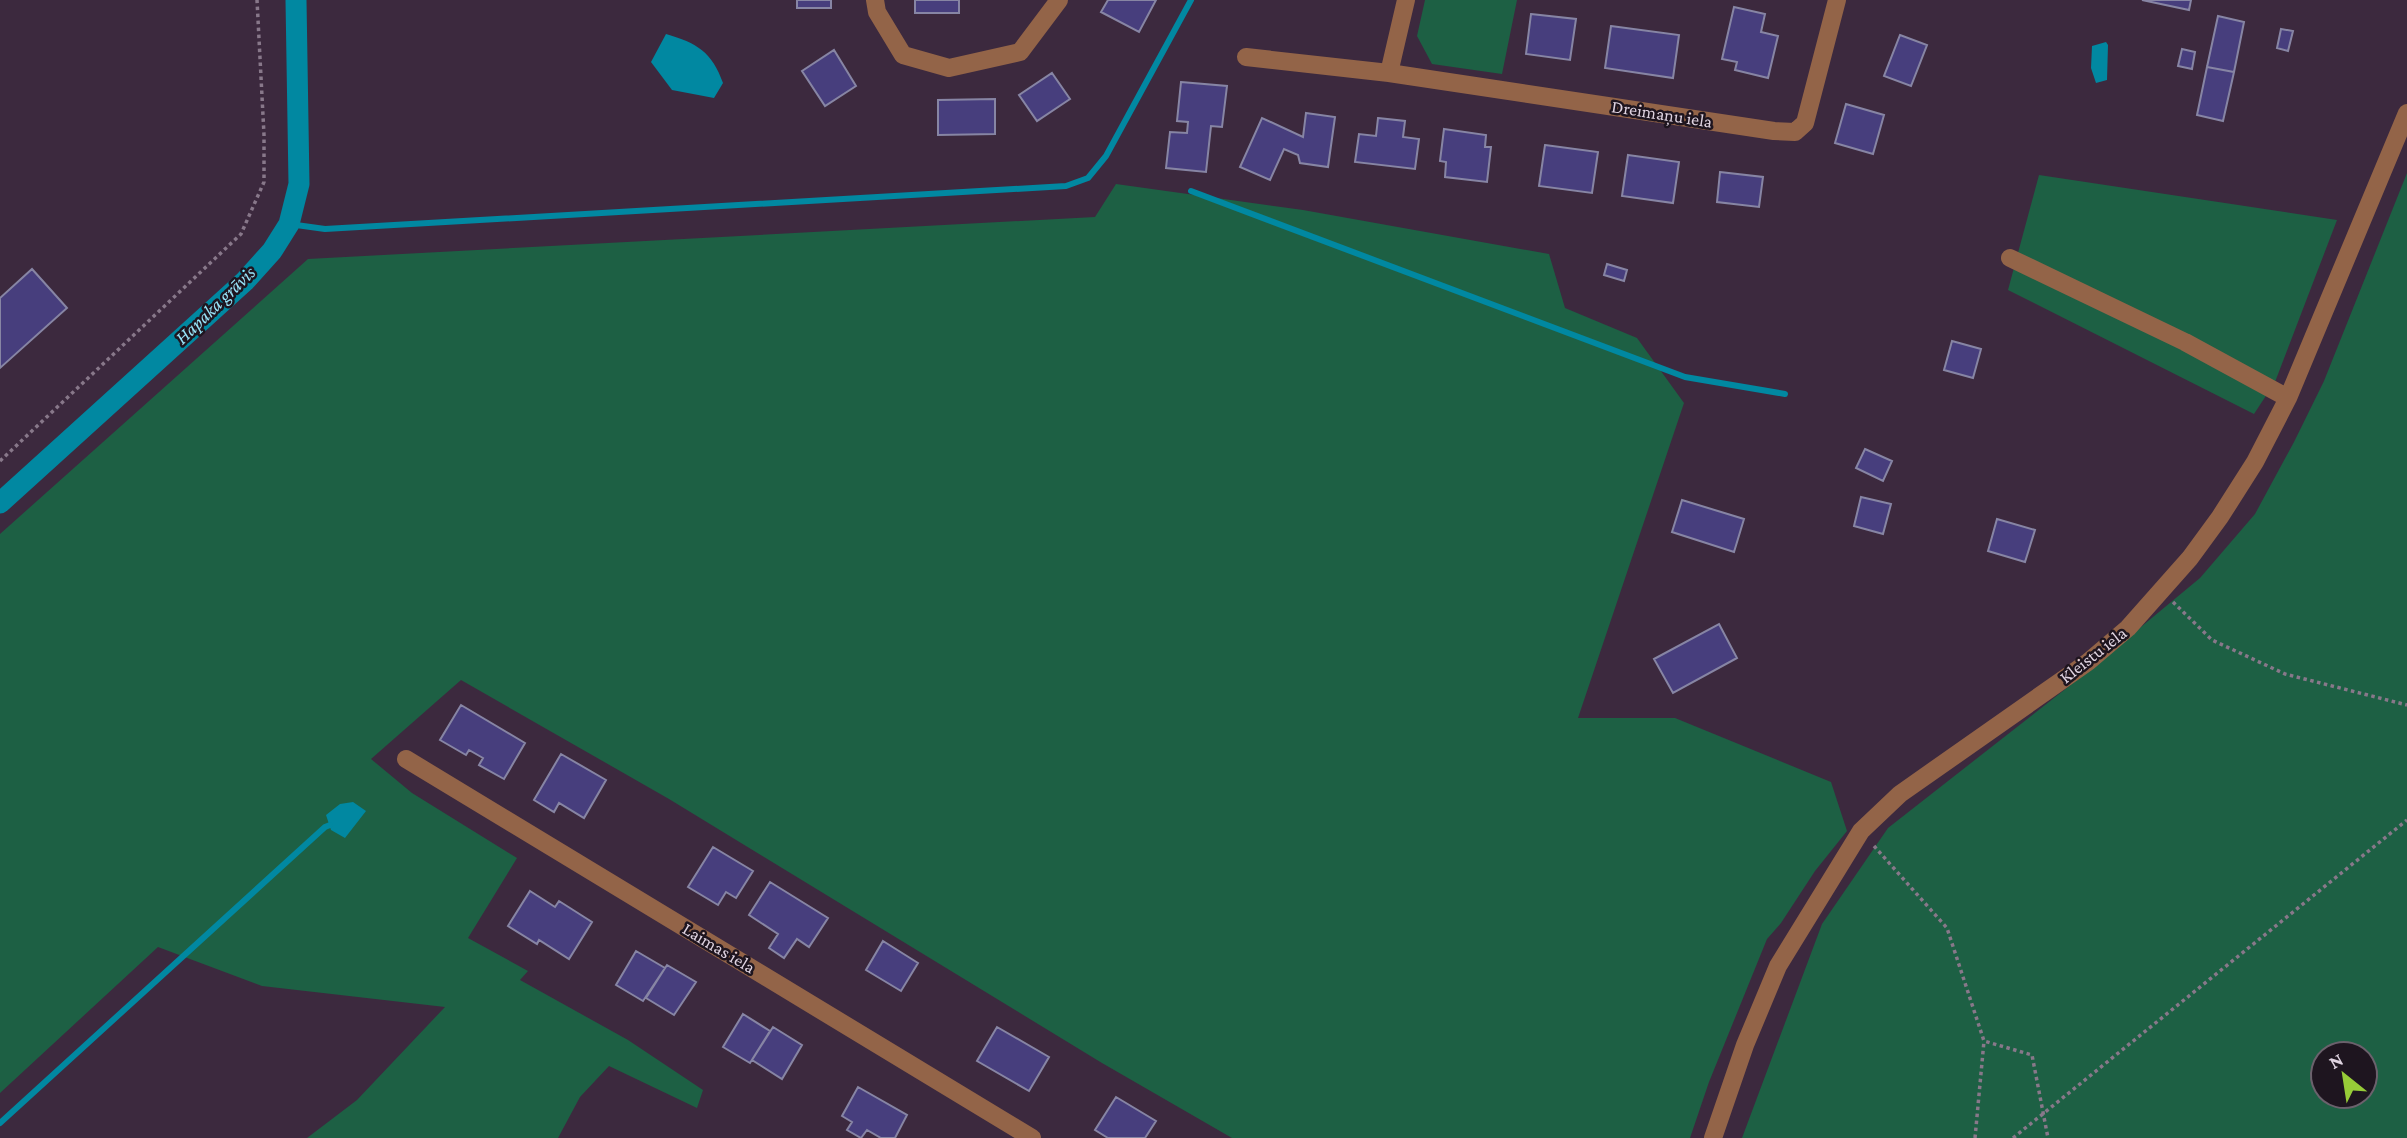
<svg xmlns="http://www.w3.org/2000/svg" width="2407" height="1138" viewBox="0 0 2407 1138" font-family="'Crimson Pro',serif">
	<rect width="100%" height="100%" fill="#3c293e"/>
	<path fill="#1d6044" fill-rule="evenodd" d="M1425 0H1517L1502 74 1432 64 1417 36Z
		M2407 173V1138H1742L1822 924 1888 828 2077 680 2200 578 2255 514 2294 442 2324 381ZM2323 1054H2365V1096H2323Z
		M2039 175 2337 220 2275 382 2254 414 2008 290Z
		M1116 184 1303 210 1549 254 1565 308 1637 338 1684 403 1578 718H1675L1831 782 1847 831 1815 871 1781 923 1767 939 1709 1082 1690 1138H1232L1102 1063 669 799 461 680 371 759 412 793 517 858 468 938 528 971 520 980 628 1040 703 1090 697 1108 609 1066 580 1097 558 1138H307L357 1100 445 1007 262 986 158 947 0 1093V534L308 259 1095 217Z"/>
	<path fill="#0188a1" d="M666 34C697 43 712 52 723 83L714 98 672 90 651 62Z
		M2106 42 2108 45 2107 80 2096 83 2091 68 2092 46Z
		M353 802 366 811 345 838 331 830 326 815 340 804Z"/>
	<g fill="none" stroke-linecap="round" stroke-linejoin="round">
		<path stroke="#0188a1" stroke-width="6" d="M1191 191 1685 377 1785 394
			M289 224 325 229 1066 186 1088 178 1106 156 1191 0
			M0 1123 325 827 330 825"/>
		<path stroke="#0188a1" stroke-width="21" d="M0 503 245 281 272 251 289 224 299 184 296 0"/>
	</g>
	<path fill="#473e7d" stroke="#8785a4" stroke-width="2" d="M797 0H831V8H797Z
		M915 0H959V13H915Z
		M1108 0H1156L1139 32 1101 12Z
		M2142 0H2191L2189 10Z
		M1734 7 1765 14 1761 32 1778 36 1768 78 1735 70 1737 62 1722 59Z
		M1531 14 1576 19 1570 60 1526 54Z
		M2218 16 2244 22 2234 72 2207 67Z
		M1611 26 1679 35 1673 78 1605 68Z
		M2281 29 2293 31 2288 51 2277 48Z
		M1900 35 1927 45 1911 86 1884 76Z
		M2182 49 2195 52 2192 69 2178 66Z
		M834 50 856 86 825 106 802 71Z
		M2207 67 2234 72 2223 121 2197 115Z
		M1052 73 1070 99 1037 121 1019 95Z
		M1181 82 1227 86 1222 127 1211 126 1206 172 1166 168 1170 132 1187 133 1188 122 1177 121Z
		M995 99V134L938 135V100Z
		M1846 104 1884 115 1873 154 1835 143Z
		M1306 113 1335 117 1328 167 1300 163 1298 155 1284 149 1270 180 1240 167 1262 118 1303 137Z
		M1378 118 1405 121 1403 137 1419 139 1415 169 1355 162 1359 134 1376 136Z
		M1444 129 1486 135 1485 147H1491L1487 182 1445 177 1446 162 1440 161Z
		M1545 145 1598 152 1592 193 1539 186Z
		M1628 155 1679 162 1673 203 1622 196Z
		M1720 172 1763 177 1759 207 1717 202Z
		M1607 264 1627 270 1624 281 1604 275Z
		M32 269 67 308 0 368V298Z
		M1952 341 1981 349 1973 378 1944 370Z
		M1865 449 1892 461 1883 481 1856 468Z
		M1861 497 1891 504 1883 534 1854 526Z
		M1682 500 1744 519 1734 552 1672 532Z
		M1997 519 2035 530 2025 562 1988 551Z
		M1719 624 1737 658 1673 693 1654 659Z
		M461 705 525 743 504 779 479 765 483 758 469 750 466 755 440 740Z
		M561 754 606 780 584 818 559 803 554 812 534 800Z
		M713 847 753 871 736 898 726 892 718 905 688 887Z
		M770 882 828 918 809 947 797 939 784 958 769 948 778 934 749 915Z
		M530 891 555 907 559 901 592 922 569 959 539 940 537 944 508 926Z
		M883 941 918 963 901 991 866 970Z
		M636 951 665 968 643 1001 616 985Z
		M667 965 696 982 674 1015 646 998Z
		M743 1014 770 1031 750 1063 723 1047Z
		M773 1027 802 1045 782 1079 752 1060Z
		M997 1027 1049 1057 1029 1091 977 1061Z
		M858 1087 907 1115 895 1138H881L867 1130 861 1138 847 1130 852 1122 842 1116Z
		M1116 1097 1156 1121 1145 1138H1108L1095 1130Z"/>
	<g fill="none" stroke-linecap="round" stroke-linejoin="round">
		<path stroke="#88788a" stroke-width="3.5" stroke-dasharray="3.5 3.5" stroke-linecap="butt" d="M0 461 241 234 264 182V135L257 0
			M2173 602 2212 640 2285 674 2407 705
			M1874 846 1947 928 1984 1041 2032 1055 2048 1138
			M1975 1138 1984 1041
			M2013 1138 2407 820"/>
		<path stroke="#936448" stroke-width="18" d="M875 0 877 12 903 55 949 68 1020 52 1059 0
			M1246 57 1389 73 1774 131 1795 132 1805 123 1837 0
			M1389 73 1406 0
			M2010 258 2185 342 2288 398
			M406 759 1032 1138
			M1713 1138 1745 1045 1778 966 1861 831 1900 794 2088 662 2128 628 2190 558 2220 517 2255 462 2288 398 2407 113"/>
	</g>
	<g text-anchor="middle" dominant-baseline="central" stroke-width="5" stroke-linejoin="round" paint-order="stroke">
		<g font-size="18" fill="#dfd3e0" stroke="#1e151f">
			<text transform="translate(1662 114) rotate(9)">Dreimaņu iela</text>
			<text transform="translate(2093 655) rotate(-38)">Kleistu iela</text>
			<text transform="translate(719 948) rotate(31)">Laimas iela</text>
		</g>
		<g font-size="19" font-style="italic" fill="#98e4f8" stroke="#1e151f">
			<text transform="translate(215 305) rotate(-44)">Hapaka grāvis</text>
		</g>
	</g>
	<g transform="translate(2344 1075) rotate(330)"><circle r="33" fill="#1e151f" stroke="#6b616c" stroke-width="2"/>
	<path d="M0-5L12 26L0 18L-12 26Z" fill="#97cc38"/>
	<text y="-10" font-size="19" font-weight="bold" text-anchor="middle" fill="#dfd3e0">N</text>
	</g>
</svg>
